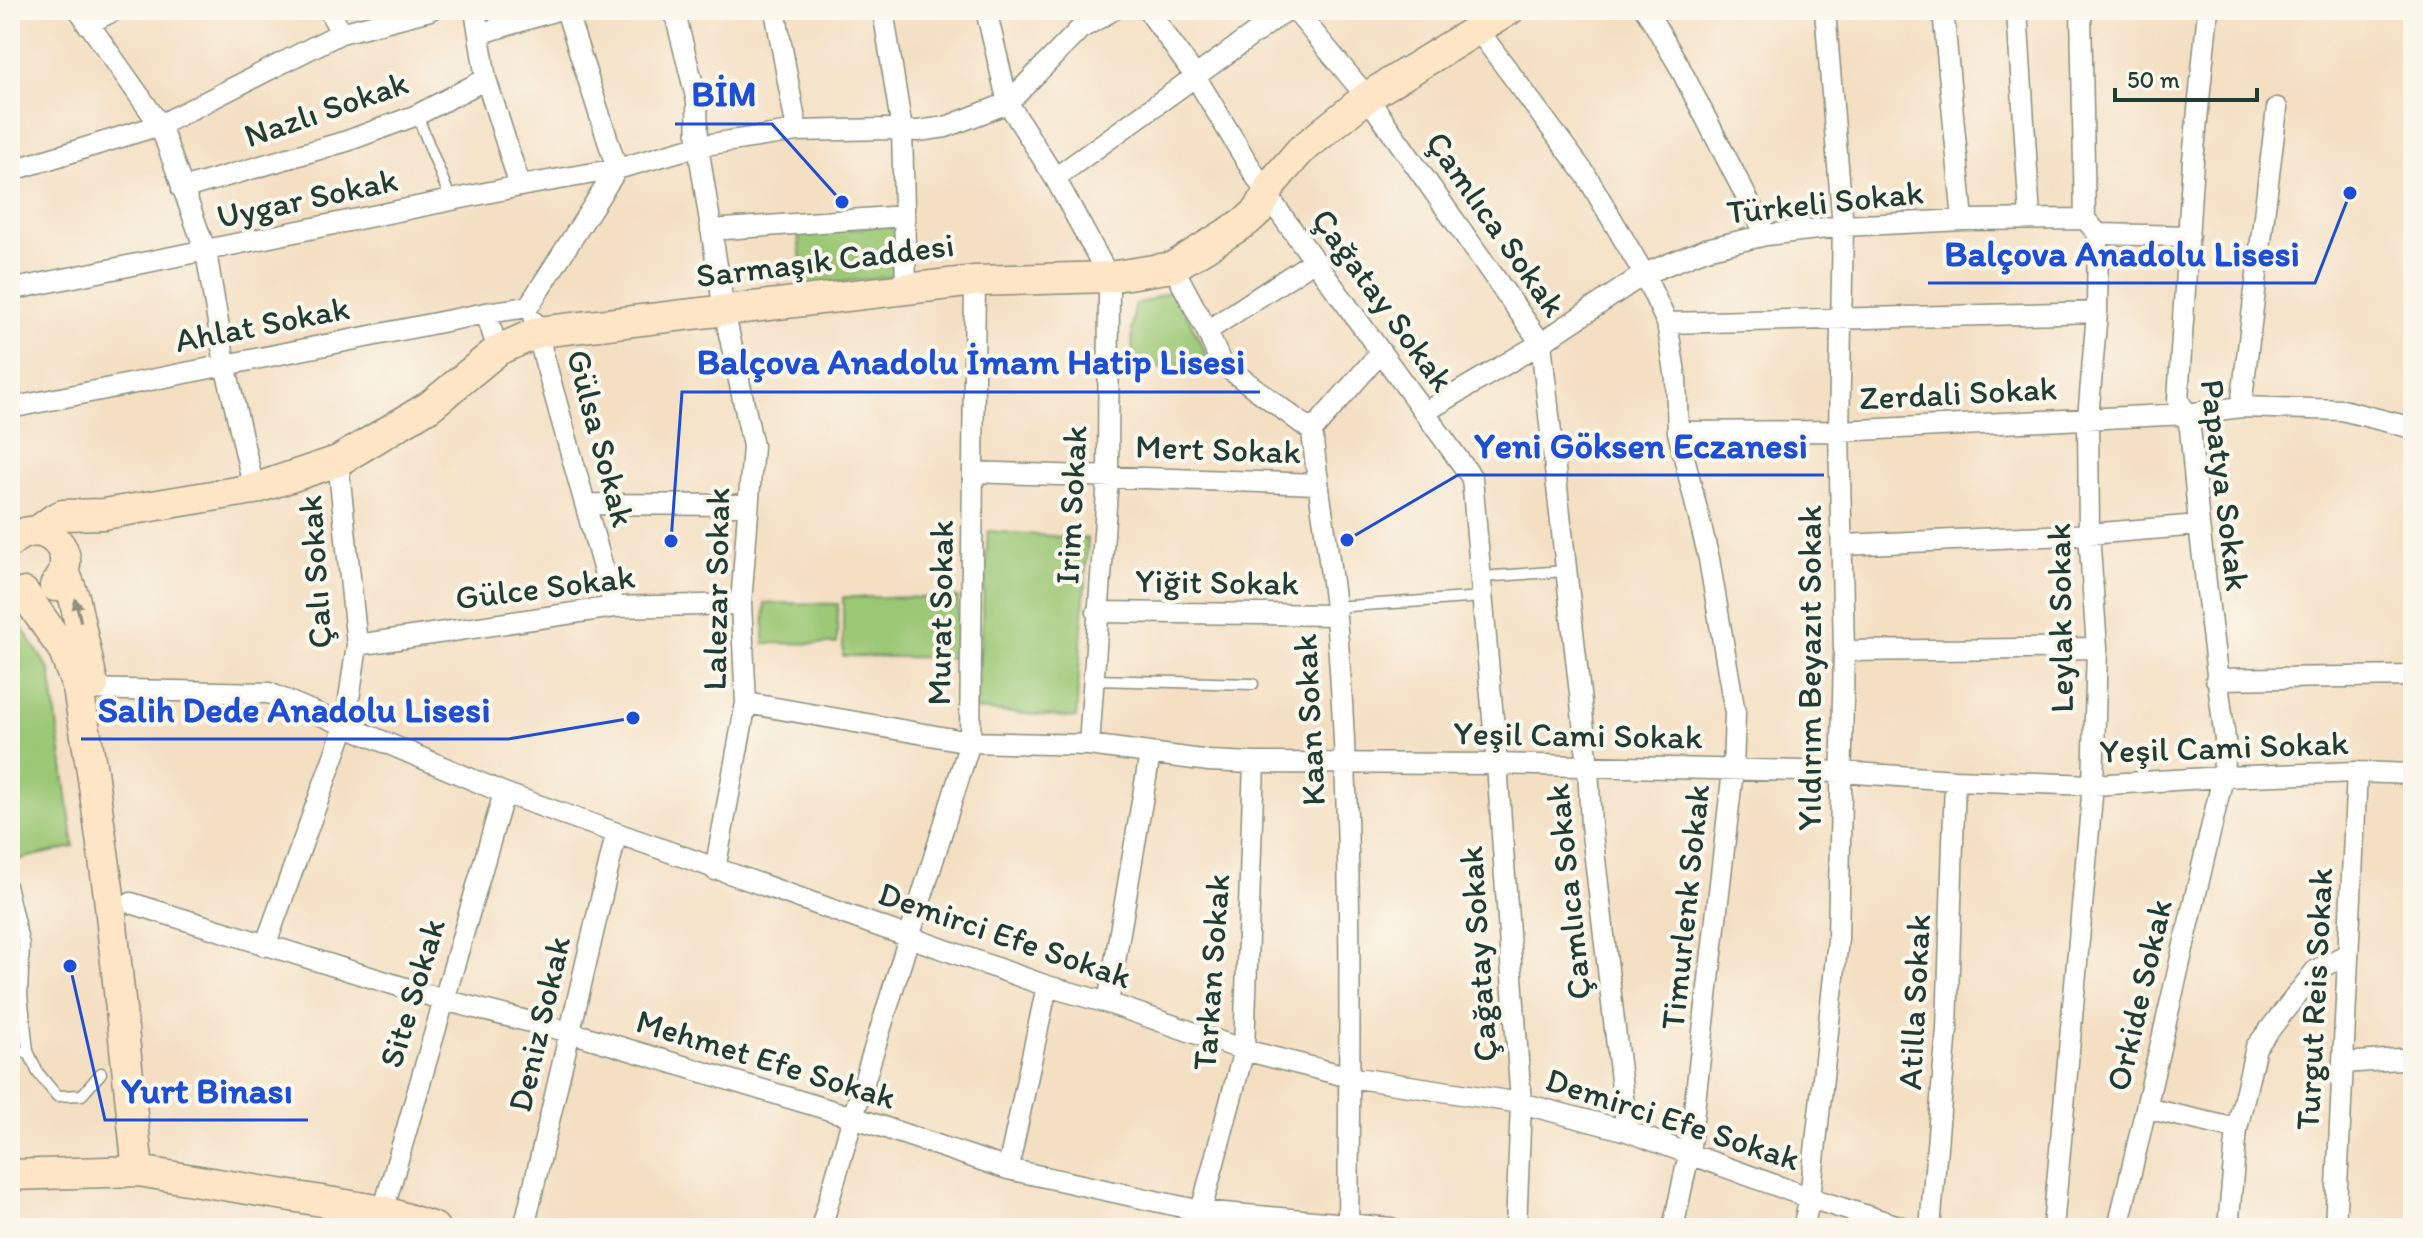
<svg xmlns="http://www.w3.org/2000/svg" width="2423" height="1238" viewBox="0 0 2423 1238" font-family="Itim,sans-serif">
	<rect width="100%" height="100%" fill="#fbf7ec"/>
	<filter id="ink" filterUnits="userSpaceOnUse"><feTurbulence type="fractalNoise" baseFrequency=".0125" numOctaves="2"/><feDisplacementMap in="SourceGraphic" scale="16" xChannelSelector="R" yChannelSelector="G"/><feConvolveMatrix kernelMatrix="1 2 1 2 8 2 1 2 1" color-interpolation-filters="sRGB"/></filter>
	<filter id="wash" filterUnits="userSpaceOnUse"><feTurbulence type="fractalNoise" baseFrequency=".006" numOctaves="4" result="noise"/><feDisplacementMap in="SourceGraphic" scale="32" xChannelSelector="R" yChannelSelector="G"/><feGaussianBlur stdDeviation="1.8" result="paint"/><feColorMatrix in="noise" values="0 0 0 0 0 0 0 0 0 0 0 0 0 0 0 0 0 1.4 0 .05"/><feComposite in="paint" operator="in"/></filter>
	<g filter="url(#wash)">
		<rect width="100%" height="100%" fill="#f4dfc3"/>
		<path fill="#9cc876" stroke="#5e8255" stroke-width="2" d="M896 224 897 276 804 286 798 235Z
			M1174 290 1209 359 1174 369 1133 366 1132 329 1134 306Z
			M988 531 1088 539 1076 718 976 710Z
			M843 597 958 598 957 658 843 656Z
			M765 603 838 604 837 644 764 643Z
			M10 616 17 620 50 671 74 847 16 860 10 850Z"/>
	</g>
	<g filter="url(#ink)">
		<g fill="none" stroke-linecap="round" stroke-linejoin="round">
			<g stroke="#8a8e7c" stroke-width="13">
				<path id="lane" d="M417 115 451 200
					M1481 577 1566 571
					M1334 607 1483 597
					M1093 680 1253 684
					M10 885 24 945 22 994 28 1051 38 1073 57 1096 82 1095 101 1073
					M10 1055 28 1051"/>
			</g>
			<g stroke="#8a8e7c" stroke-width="23">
				<path id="street" d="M79 10 160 125 206 252 225 364 254 489
					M329 10 341 33
					M475 10 486 79 520 186
					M674 10 697 101 698 146 724 310 753 446 741 604 746 703 715 870
					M775 10 797 131
					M883 10 902 130 906 288
					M986 10 1008 103 1055 178 1109 277 1108 478 1089 745
					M1148 10 1195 76 1267 195 1472 478 1497 764 1521 1103 1516 1228
					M1295 10 1367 97 1541 343 1588 766 1591 825 1627 1131
					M1646 10 1678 64 1766 235
					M1943 10 1963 220
					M2017 10 2030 218
					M87 24 115 10
					M1478 30 1586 175 1644 274 1667 323 1676 379 1678 432 1709 559 1735 713 1733 770 1689 1154 1673 1228
					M479 34 557 10
					M10 171 160 125 341 33 430 10
					M1055 178 1287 10
					M182 189 347 141 417 115 486 79
					M711 230 904 216
					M2098 234 2189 236
					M1173 267 1207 331 1221 363 1312 431C1318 493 1330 555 1336 617 1353 820 1350 1025 1348 1228
					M10 290 520 186 617 169 566 10
					M528 307 617 169 698 146 797 131 887 129 918 131 946 127 1008 103 1080 29 1113 10
					M486 313 498 350
					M534 322 614 607
					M1667 323 2097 312
					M1207 331 1315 260
					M2241 407 2277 108
					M10 408 486 313 528 307
					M1425 412 1541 343 1644 274 1706 249 1766 235 1843 226 1963 220 2085 219
					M1312 431 1381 352
					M1678 432 1839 431 2187 414 2241 407 2342 410 2413 428
					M973 472 1317 484
					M586 504 748 505
					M1843 545 2089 534 2199 525
					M1097 612 1335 615
					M357 645 614 607 741 604
					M1844 651 2097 648
					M2216 679 2413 676
					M82 689 269 693 504 793 1047 986 1108 1003 1244 1050 1350 1077 1521 1103 1627 1131 1810 1198 1905 1228
					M746 703 970 742 1089 745 1209 761 1254 763 1497 764 1842 772 1955 780 2093 785 2223 777 2357 772 2413 774
					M131 903 444 1000 570 1032 853 1117 1008 1169 1201 1211 1391 1228
					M265 946 345 726 357 645 338 461
					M1108 1003 1150 754
					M2344 1063 2413 1058
					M2146 1108 2237 1129
					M1008 1169 1047 986
					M383 1211 504 793
					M524 1228 616 835
					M821 1228 853 1117 970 742 975 281
					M1194 1228 1201 1211 1244 1050 1254 763
					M1803 1228 1810 1198 1838 939 1844 651 1839 431 1843 226 1825 10
					M1930 1228 1947 1029 1955 780
					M2053 1228 2093 785 2097 648 2089 534 2088 418 2097 312 2098 234 2085 219 2081 10
					M2118 1228 2223 777 2225 740 2199 525 2190 428 2187 414 2178 400 2193 160 2208 10
					M2228 1228 2237 1129 2256 1047 2316 970 2346 955
					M2335 1228 2357 772"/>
			</g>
			<g stroke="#8a8e7c" stroke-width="33">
				<path id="secondary" d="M38 531 54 519 63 515 104 514 254 489 338 461 430 406 498 350 539 332 975 281 1109 277 1173 267 1247 221 1259 210 1273 182 1300 151 1367 97 1509 10
					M10 542C42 512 85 553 55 586
					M64 571 74 597 93 685
					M24 593 63 649 78 689 92 771 109 896 138 1171
					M10 1175 138 1171 383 1211 434 1228"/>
			</g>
			<use href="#lane" stroke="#fff" stroke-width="10"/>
			<use href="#street" stroke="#fff" stroke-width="20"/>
			<use href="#secondary" stroke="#fee5c5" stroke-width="30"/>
		</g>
		<defs><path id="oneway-solid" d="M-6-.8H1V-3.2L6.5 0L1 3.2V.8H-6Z" transform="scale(2)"/></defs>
		<use fill="#8e917c" href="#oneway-solid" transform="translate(78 610) rotate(-103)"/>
	</g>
	<g text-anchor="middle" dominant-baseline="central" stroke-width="8" stroke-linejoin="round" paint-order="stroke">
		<g font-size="34" fill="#1f3d34" stroke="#fbf7ec">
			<text transform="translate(326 109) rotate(-19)">Nazlı Sokak</text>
			<text transform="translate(307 198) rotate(-12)">Uygar Sokak</text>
			<text transform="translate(1825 202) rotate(-6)">Türkeli Sokak</text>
			<text transform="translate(1496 224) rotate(55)">Çamlıca Sokak</text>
			<text transform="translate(825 260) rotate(-7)">Sarmaşık Caddesi</text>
			<text transform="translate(1383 300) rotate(54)">Çağatay Sokak</text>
			<text transform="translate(262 324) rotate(-11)">Ahlat Sokak</text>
			<text transform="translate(1958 393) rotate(-3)">Zerdali Sokak</text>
			<text transform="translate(601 438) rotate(75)">Gülsa Sokak</text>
			<text transform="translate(1218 449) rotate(2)">Mert Sokak</text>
			<text transform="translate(2225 485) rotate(83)">Papatya Sokak</text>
			<text transform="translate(1071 505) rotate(-87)">Irim Sokak</text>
			<text transform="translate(315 572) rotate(-94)">Çalı Sokak</text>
			<text transform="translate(1217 582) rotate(1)">Yiğit Sokak</text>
			<text transform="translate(545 587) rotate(-7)">Gülce Sokak</text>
			<text transform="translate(716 589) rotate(-89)">Lalezar Sokak</text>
			<text transform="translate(940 613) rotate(-89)">Murat Sokak</text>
			<text transform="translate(2060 618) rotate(-91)">Leylak Sokak</text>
			<text transform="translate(1809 668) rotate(-90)">Yıldırım Beyazıt Sokak</text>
			<text transform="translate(1309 720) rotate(-93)">Kaan Sokak</text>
			<text transform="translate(1578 735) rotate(1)">Yeşil Cami Sokak</text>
			<text transform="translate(2224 747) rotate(-2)">Yeşil Cami Sokak</text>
			<text transform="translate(1568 892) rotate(-96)">Çamlıca Sokak</text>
			<text transform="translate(1685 907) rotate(-84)">Timurlenk Sokak</text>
			<text transform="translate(1005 935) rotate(19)">Demirci Efe Sokak</text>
			<text transform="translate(1478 954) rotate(-94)">Çağatay Sokak</text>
			<text transform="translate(1211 972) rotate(-86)">Tarkan Sokak</text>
			<text transform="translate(412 993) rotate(-73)">Site Sokak</text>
			<text transform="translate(2139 995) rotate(-77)">Orkide Sokak</text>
			<text transform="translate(2314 999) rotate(-87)">Turgut Reis Sokak</text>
			<text transform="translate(1914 1002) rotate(-87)">Atilla Sokak</text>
			<text transform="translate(539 1024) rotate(-77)">Deniz Sokak</text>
			<text transform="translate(766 1059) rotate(17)">Mehmet Efe Sokak</text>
			<text transform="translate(1673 1119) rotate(18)">Demirci Efe Sokak</text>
		</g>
	</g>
	<path fill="none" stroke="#1d4ed8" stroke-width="3" d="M842 202L772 124H675M2350 193L2315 283H1928M671 541L682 392H1260M1347 540L1458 475H1824M633 718L508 739H81M70 966L105 1120H308"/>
	<g fill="#1d4ed8" stroke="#fbf7ec" stroke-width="3">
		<circle cx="842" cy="202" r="8"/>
		<circle cx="2350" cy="193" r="8"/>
		<circle cx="671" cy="541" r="8"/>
		<circle cx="1347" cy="540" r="8"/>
		<circle cx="633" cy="718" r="8"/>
		<circle cx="70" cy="966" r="8"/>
	</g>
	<g font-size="36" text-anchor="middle" font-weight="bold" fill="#1d4ed8" stroke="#fbf7ec" stroke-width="8" stroke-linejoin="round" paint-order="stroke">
		<text x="724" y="106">BİM</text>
		<text x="2122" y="266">Balçova Anadolu Lisesi</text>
		<text x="971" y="374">Balçova Anadolu İmam Hatip Lisesi</text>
		<text x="1641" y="458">Yeni Göksen Eczanesi</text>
		<text x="294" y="722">Salih Dede Anadolu Lisesi</text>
		<text x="207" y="1103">Yurt Binası</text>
	</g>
	<rect width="2423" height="1238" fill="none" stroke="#fbf7ec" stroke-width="40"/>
	<path d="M2115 88v12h142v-12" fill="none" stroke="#1f3d34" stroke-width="4"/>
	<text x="2127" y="88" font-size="24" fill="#1f3d34" stroke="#fbf7ec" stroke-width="6" paint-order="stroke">50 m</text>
</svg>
